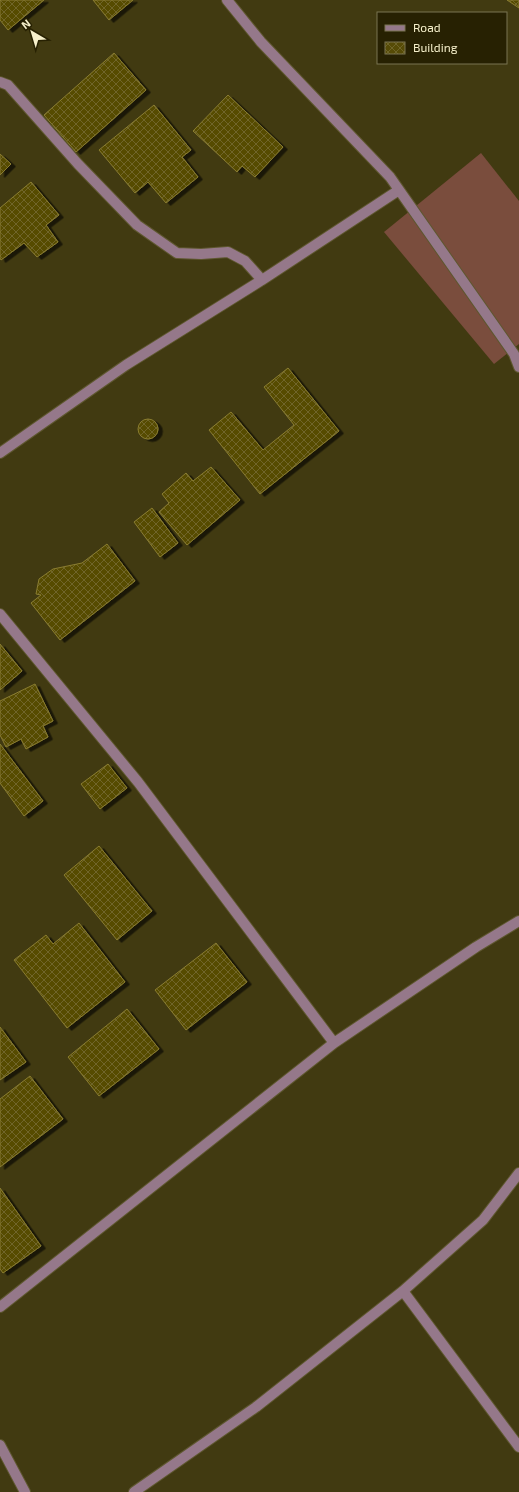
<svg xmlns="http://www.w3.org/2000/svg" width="519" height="1492" viewBox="0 0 519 1492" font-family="'Exo 2',sans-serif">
	<defs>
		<pattern id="building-cross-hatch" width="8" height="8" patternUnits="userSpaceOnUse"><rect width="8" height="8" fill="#564b06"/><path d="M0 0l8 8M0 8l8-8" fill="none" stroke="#6f6529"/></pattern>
		<filter id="shadow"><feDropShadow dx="4.5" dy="2.5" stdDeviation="0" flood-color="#0009"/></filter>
	</defs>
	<rect width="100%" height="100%" fill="#413a11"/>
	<path fill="#7a4d3d" d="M481 153 519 201V344L494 364 384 232Z"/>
	<path fill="url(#building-cross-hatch)" stroke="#8a7d30" filter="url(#shadow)" d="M0 0H44L8 30 0 20Z
		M93 0H133L109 20Z
		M507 0H519V8Z
		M114 53 146 90 76 152 44 115Z
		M228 95 283 147 255 177 242 166 237 172 193 131Z
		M154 105 191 150 182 157 198 177 166 203 148 182 135 193 99 150Z
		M0 154 11 164 0 175Z
		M31 182 59 215 46 225 58 242 37 257 24 243 1 260 0 258V208Z
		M288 368 339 431 260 494 209 430 231 412 263 450 294 425 264 387Z
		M138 429a10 10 0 1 1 20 0a10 10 0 1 1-20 0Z
		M211 467 240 500 187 545 159 512 169 503 162 494 186 473 193 481Z
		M152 508 178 543 160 557 134 522Z
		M107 544 135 581 60 640 31 603 41 595 36 594 39 579 53 569 82 563Z
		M0 644 22 671 0 690Z
		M35 684 53 721 43 726 48 737 26 749 21 739 6 747 0 735V701Z
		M0 744 43 801 24 816 0 783Z
		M108 764 127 788 100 809 81 784Z
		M99 846 152 911 117 940 64 875Z
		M79 923 125 982 67 1028 14 960 46 935 53 944Z
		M216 943 247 982 186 1030 155 990Z
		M127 1009 159 1049 99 1096 68 1057Z
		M0 1027 26 1062 0 1080Z
		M30 1076 63 1119 0 1167V1099Z
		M0 1188 41 1246 3 1273 0 1269Z"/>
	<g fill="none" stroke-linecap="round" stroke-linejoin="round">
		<g stroke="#5e572f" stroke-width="12">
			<path id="minor" d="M227 0 261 42 390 177 514 354 519 367
				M0 82 8 85 78 164 137 225 177 253 201 254 228 252 245 261 262 280
				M0 453 126 365 262 280 399 190
				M0 614 138 782 334 1043
				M403 1291 519 1447
				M0 1307 334 1043 476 947 519 921
				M0 1445 25 1492
				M134 1492 256 1407 403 1291 483 1220 519 1173"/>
		</g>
		<use href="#minor" stroke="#95788a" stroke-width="10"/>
	</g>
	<rect x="377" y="12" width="130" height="52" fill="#272102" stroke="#7a7452"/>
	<rect x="385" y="25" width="20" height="6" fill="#95788a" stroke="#7a7452"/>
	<text x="413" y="32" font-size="12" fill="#f6f0cb">Road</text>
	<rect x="385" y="42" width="20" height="12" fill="url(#building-cross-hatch)" stroke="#7a7452"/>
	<text x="413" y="52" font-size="12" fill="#f6f0cb">Building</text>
	<g transform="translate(32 32) rotate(322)" stroke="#272102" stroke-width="3" paint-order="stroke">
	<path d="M0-3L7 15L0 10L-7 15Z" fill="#f6f0cb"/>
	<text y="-6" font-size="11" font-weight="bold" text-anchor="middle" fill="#f6f0cb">N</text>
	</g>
</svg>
